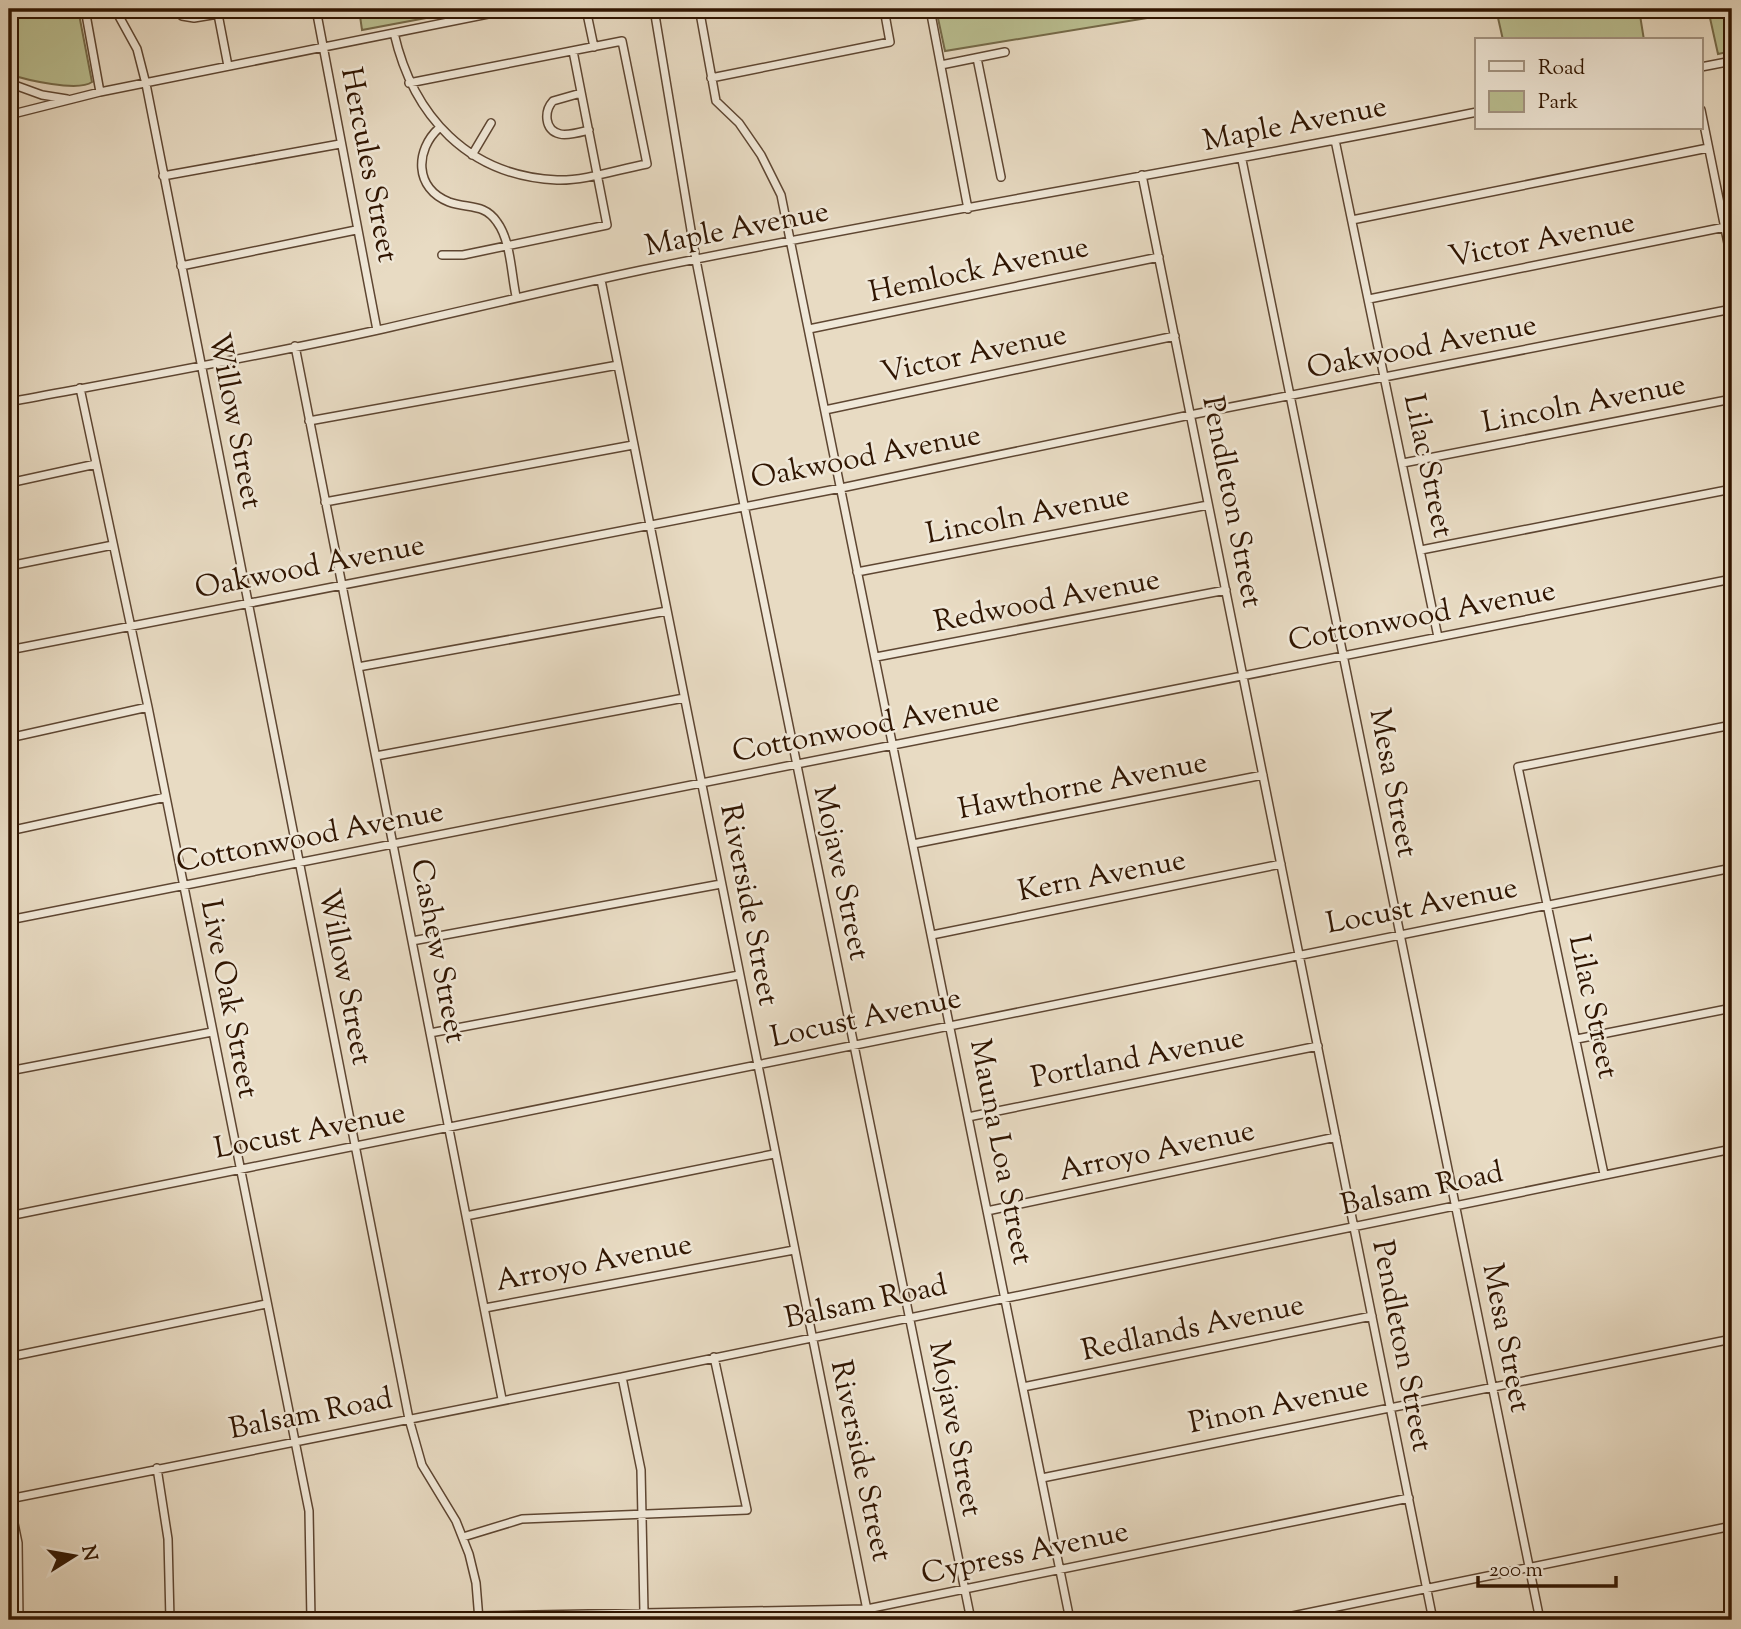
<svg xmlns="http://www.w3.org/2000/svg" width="1741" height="1629" viewBox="0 0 1741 1629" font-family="'Sorts Mill Goudy',serif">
	<rect width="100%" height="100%" fill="#e8dbc3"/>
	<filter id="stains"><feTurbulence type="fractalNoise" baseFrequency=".00286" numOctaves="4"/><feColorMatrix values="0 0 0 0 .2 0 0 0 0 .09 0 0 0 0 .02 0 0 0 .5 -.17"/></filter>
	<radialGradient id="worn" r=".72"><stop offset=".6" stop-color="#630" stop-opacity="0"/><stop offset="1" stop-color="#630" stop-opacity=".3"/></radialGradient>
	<path fill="#babf91" stroke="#756a49" stroke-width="2" d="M9 9H78L92 82C78 92 26 80 9 74Z
		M359 9H474L362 30Z
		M936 9H1202L945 51Z
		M1496 9H1639L1644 40H1503Z
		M1708 9H1732V51L1718 54Z"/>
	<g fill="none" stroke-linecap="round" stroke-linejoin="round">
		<g stroke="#5e4632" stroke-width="10">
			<path id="minor" d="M85 9 100 92
				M115 9 137 49 146 84 409 1419 422 1465 456 1521 469 1554 476 1583 479 1620
				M217 9 228 66
				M316 9 377 330
				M586 9 594 47
				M654 9 696 260 744 505 971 1620
				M721 9 700 13 716 101 739 123 761 155 781 195 1070 1620
				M930 9 968 209
				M182 16 194 18 218 14
				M394 33C413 116 468 176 557 180 585 181 619 169 647 164L622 41 409 83
				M977 58 1001 177
				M941 65 1005 52
				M1701 67 1732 61
				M711 78 890 42 884 9
				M9 83 42 95 67 99
				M581 93 553 101C544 111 544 130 560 134 568 136 581 132 589 130
				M1701 110 1732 263
				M9 115 100 92 513 9
				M439 128C415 150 414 188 449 202 468 209 484 203 497 222 511 241 511 273 516 296
				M1335 140 1438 637
				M472 155 491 123
				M1242 160 1540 1620
				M1142 175 1433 1620
				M163 176 340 144
				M1352 220 1708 148
				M442 255H463L607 225 573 51
				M181 266 356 230
				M601 280 869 1620
				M1369 299 1725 227
				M809 329 1159 257
				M295 346 502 1399
				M80 388 148 707 309 1511 311 1620
				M9 402C132 379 256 357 378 330 466 310 553 289 642 270 919 213 1199 169 1477 112
				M825 410 1175 336
				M309 421 618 365
				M1403 463 1732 399
				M9 483 96 464
				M325 502 633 445
				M1421 550 1732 489
				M9 566 113 545
				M857 572 1208 505
				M9 650 841 488 1190 415 1732 309
				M876 657 1226 590
				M358 667 667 611
				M9 738 148 707
				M376 756 684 698
				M9 831 166 797
				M913 844 1263 775
				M9 920 1732 579
				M932 935 1281 864
				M412 941 721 884
				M430 1033 739 975
				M1577 1039 1732 1008
				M9 1071 212 1032
				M968 1117 1318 1046
				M1604 1174 1518 767 1732 725
				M987 1211 1336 1137
				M9 1216 1732 868
				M466 1216 774 1154
				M485 1308 794 1250
				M9 1357 266 1304
				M622 1377 641 1470 644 1612
				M1023 1387 1372 1316
				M157 1468 168 1539 170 1620
				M1042 1478 1732 1339
				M9 1499 622 1377 1732 1149
				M9 1499 18 1543 19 1620
				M463 1537 522 1519 747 1510 714 1357
				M479 1616 867 1609 1409 1498
				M1273 1620 1732 1526"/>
		</g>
		<use href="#minor" stroke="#f0e8d8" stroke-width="7"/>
	</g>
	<g text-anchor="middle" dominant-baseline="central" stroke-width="5" stroke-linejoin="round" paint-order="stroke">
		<g font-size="30" fill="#301501" stroke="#f0e8d8">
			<text transform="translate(1295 125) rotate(-11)">Maple Avenue</text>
			<text transform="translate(368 165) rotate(79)">Hercules Street</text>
			<text transform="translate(737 230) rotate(-11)">Maple Avenue</text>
			<text transform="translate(1542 241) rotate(-11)">Victor Avenue</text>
			<text transform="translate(979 271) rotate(-12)">Hemlock Avenue</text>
			<text transform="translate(1422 348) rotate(-11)">Oakwood Avenue</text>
			<text transform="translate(974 355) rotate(-12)">Victor Avenue</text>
			<text transform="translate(1584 405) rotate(-11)">Lincoln Avenue</text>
			<text transform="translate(234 421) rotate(79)">Willow Street</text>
			<text transform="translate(866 458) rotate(-11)">Oakwood Avenue</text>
			<text transform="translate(1427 466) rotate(78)">Lilac Street</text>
			<text transform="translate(1231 502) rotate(79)">Pendleton Street</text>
			<text transform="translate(1028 516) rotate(-11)">Lincoln Avenue</text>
			<text transform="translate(310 568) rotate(-11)">Oakwood Avenue</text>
			<text transform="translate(1047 602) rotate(-11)">Redwood Avenue</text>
			<text transform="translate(1422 617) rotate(-11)">Cottonwood Avenue</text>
			<text transform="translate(866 728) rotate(-11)">Cottonwood Avenue</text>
			<text transform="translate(1392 783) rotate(79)">Mesa Street</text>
			<text transform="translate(1083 787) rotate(-11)">Hawthorne Avenue</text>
			<text transform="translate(310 838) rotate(-11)">Cottonwood Avenue</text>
			<text transform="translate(840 873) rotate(78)">Mojave Street</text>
			<text transform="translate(1102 877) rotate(-11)">Kern Avenue</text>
			<text transform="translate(748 905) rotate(79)">Riverside Street</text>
			<text transform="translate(1422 907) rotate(-11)">Locust Avenue</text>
			<text transform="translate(437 951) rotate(79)">Cashew Street</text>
			<text transform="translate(344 977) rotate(79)">Willow Street</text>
			<text transform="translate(228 999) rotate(79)">Live Oak Street</text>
			<text transform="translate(1592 1007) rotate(78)">Lilac Street</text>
			<text transform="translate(866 1019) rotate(-12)">Locust Avenue</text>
			<text transform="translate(1138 1059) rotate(-11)">Portland Avenue</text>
			<text transform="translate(310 1132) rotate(-11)">Locust Avenue</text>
			<text transform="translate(1000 1152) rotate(79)">Mauna Loa Street</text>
			<text transform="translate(1157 1152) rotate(-12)">Arroyo Avenue</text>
			<text transform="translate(1422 1190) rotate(-12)">Balsam Road</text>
			<text transform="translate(594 1264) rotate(-11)">Arroyo Avenue</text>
			<text transform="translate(866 1303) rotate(-12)">Balsam Road</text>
			<text transform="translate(1193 1329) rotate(-12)">Redlands Avenue</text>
			<text transform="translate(1505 1338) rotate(79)">Mesa Street</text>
			<text transform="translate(1401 1346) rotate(79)">Pendleton Street</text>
			<text transform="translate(1279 1406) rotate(-12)">Pinon Avenue</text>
			<text transform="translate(311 1415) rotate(-11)">Balsam Road</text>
			<text transform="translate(954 1429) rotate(79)">Mojave Street</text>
			<text transform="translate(860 1461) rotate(78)">Riverside Street</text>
			<text transform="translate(1025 1554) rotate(-12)">Cypress Avenue</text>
		</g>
	</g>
	<rect width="1741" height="1629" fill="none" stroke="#e8dbc3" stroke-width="35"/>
	<rect x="10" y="10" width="1720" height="1608" fill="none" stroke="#301501" stroke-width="3.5"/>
	<rect x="18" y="18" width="1706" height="1594" fill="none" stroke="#301501" stroke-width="2"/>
	<rect x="1475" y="38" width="228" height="91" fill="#f0e8d8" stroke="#a39482" stroke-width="2"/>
	<rect x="1489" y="61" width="35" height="10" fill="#f0e8d8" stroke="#a39482" stroke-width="2"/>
	<text x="1538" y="74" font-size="21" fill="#301501">Road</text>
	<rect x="1489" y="91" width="35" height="21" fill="#babf91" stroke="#a39482" stroke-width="2"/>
	<text x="1538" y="108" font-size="21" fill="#301501">Park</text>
	<g transform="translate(74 1556) rotate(79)" stroke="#f0e8d8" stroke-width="5" paint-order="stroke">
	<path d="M0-5L12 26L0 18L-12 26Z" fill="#301501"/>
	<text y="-10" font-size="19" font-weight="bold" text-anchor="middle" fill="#301501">N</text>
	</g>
	<path d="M1478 1576v10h138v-10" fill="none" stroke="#301501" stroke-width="3.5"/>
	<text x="1489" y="1576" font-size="21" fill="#301501" stroke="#f0e8d8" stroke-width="5" paint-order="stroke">200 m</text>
	<rect width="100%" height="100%" filter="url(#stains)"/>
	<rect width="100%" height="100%" fill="url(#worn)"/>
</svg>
